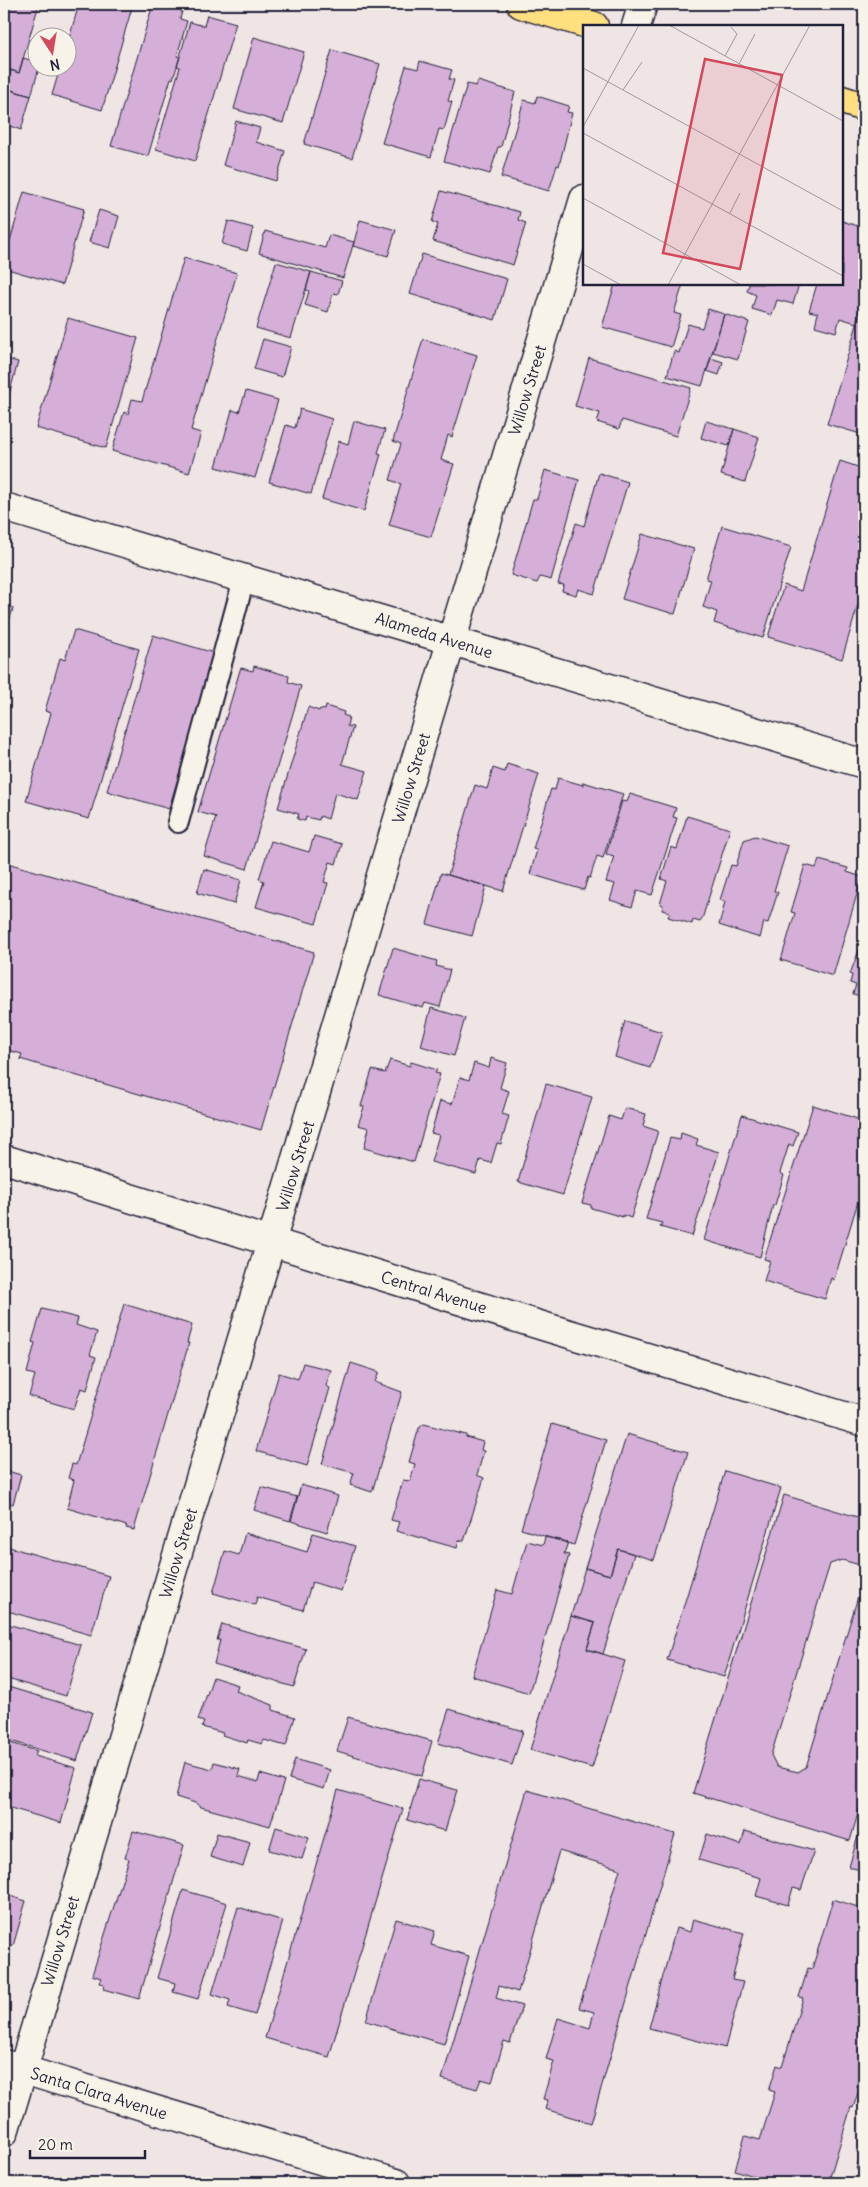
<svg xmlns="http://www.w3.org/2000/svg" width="868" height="2187" viewBox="0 0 868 2187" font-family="Delius,sans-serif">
	<rect width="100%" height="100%" fill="#f0e5e5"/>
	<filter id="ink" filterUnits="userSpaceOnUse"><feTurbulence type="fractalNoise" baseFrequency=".02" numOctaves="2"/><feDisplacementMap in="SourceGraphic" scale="10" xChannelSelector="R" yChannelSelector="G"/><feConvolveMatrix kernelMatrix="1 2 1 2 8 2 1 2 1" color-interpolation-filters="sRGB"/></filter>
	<g filter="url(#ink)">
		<path fill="#d5afd8" stroke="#22223b" d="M4 4H39L19 73 4 68Z
			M79 4H133L102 110 52 95 60 68H68V42Z
			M153 4H171L183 7 180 19 187 21 177 56 180 57 173 79 171 78 148 156 111 146Z
			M207 15 236 23 195 161 156 149 180 67 177 66 190 22 204 26Z
			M254 37 304 52 283 123 234 109Z
			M332 50 380 64 352 158 304 144Z
			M23 58 38 62V68H39L31 96 5 88 11 70 19 73Z
			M420 61 452 70 449 79 454 80 448 101 452 102 444 130 439 129 431 157 382 143 406 66 418 69Z
			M478 81 515 92 501 147H498L490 174 444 161 467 84 476 86Z
			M10 90 31 96 21 130 4 124V111Z
			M537 96 569 106 567 112 572 113 559 166 557 165 549 191 501 177 524 100 535 103Z
			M236 121 260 128 256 142 285 151 276 181 223 165Z
			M441 191 520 212 518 220 526 223 513 265 433 241 438 224 432 222Z
			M24 192 84 209 62 285 4 268V262Z
			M99 210 119 216 110 248 89 242Z
			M360 220 396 230 388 256 353 246Z
			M228 221 253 228 247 251 222 244Z
			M842 221 864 228 861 240 864 241V295L856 323 840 318 836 332 815 326 818 313 809 311 817 284H842Z
			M265 231 325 248 329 235 354 242 343 278 259 253Z
			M422 254 507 279 495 320 410 294Z
			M184 258 237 273 191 430 201 433 189 473 112 451 124 412 128 414 132 399 142 401Z
			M276 262 311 272 291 338 256 328Z
			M311 272 342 281 338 294 333 293 328 312 305 305 309 291 306 290Z
			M615 284H683L674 313 681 315 671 347 602 327Z
			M749 284H799L793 304 777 300 772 315 752 309 756 295 747 291Z
			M864 301V435L827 424Z
			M708 309 724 314 702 386 667 376 674 351 679 353 688 324 702 328Z
			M724 314 749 322 738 359 713 352Z
			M68 318 138 338 106 448 36 428Z
			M263 339 291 347 282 377 254 369Z
			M423 339 477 355 452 437 448 435 441 460 454 464 431 537 389 525 401 484 390 480 401 444 393 441Z
			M4 358 18 362 4 413Z
			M589 358 691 388 676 436 622 420 619 429 597 422 600 413 575 406Z
			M711 358 723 362 719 375 707 371Z
			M246 391 278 400 255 478 216 467 232 410 239 412Z
			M300 409 332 419 311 494 269 482 286 425 295 428Z
			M354 421 385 430 378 453 381 454 364 511 322 499 339 441 348 444Z
			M706 421 734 429 729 446 701 438Z
			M734 429 759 437 745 482 721 475Z
			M840 461 864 469V585L842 659 768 637 784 585 801 591Z
			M545 470 579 480 551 580 540 577 537 583 511 575 533 499H537Z
			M599 473 628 482 594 594 578 589 576 595 562 591 564 585 558 584 576 523 584 526Z
			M722 526 791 547 763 638 714 623 717 612 703 607 711 580 706 579Z
			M642 534 694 549 675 614 622 599Z
			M4 605 13 608 4 640Z
			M74 630 139 649 89 819 26 801 51 713 45 711 60 658 65 660Z
			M153 635 214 653 169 809 107 791Z
			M254 666 289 676 288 682 301 686 247 869 204 856 216 817 198 812 240 670 241 668 253 671Z
			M326 706 344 712 343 715 349 717 347 726 353 727 342 764 367 771 358 800 335 793 328 819 320 816 319 820 306 817 305 821 297 819 299 814 278 808 308 707 319 711 320 709 325 710Z
			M507 764 539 774 503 891 448 875 475 785 487 789 493 768 505 772Z
			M558 778 583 785V782L623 794 603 858 597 856 590 878 588 877 584 890 530 874 537 850 533 849 551 789 555 790Z
			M630 794 676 808 673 817 677 818 652 895 637 891 632 907 610 900 615 884 606 882 614 856 606 854 622 801 627 802Z
			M687 816 730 829 703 916 700 922 693 920 692 924 668 917 670 912 662 910 663 905 660 904 667 881 661 879 671 847 677 849Z
			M314 836 342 844 336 864 330 862 324 882 328 883 316 924 256 907 264 881 259 879 271 841 309 852Z
			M755 836 788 846 774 891 778 892 768 923 764 922 760 938 719 925 725 902 720 900 731 865 736 866 744 840Z
			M819 860 848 868 847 872 862 877 833 976 781 960 795 913 791 912 805 865 816 868Z
			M4 862 314 952 261 1130 20 1059 22 1054 4 1049Z
			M204 869 241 880 234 904 197 893Z
			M441 873 486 886 472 936 427 924Z
			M864 937V997L853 994 856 985 850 983 852 975 850 974Z
			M393 948 437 961 436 966 450 970 440 1007 425 1003 423 1008 379 995Z
			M431 1008 465 1018 454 1056 421 1046Z
			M625 1021 662 1032 650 1068 615 1057Z
			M491 1058 507 1063 500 1088 509 1091 502 1114 509 1116 501 1144 497 1143 491 1163 480 1160 476 1174 431 1162 439 1135 431 1133 440 1101 452 1104 460 1077 469 1080 474 1063 489 1068Z
			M390 1060 410 1066 411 1062 437 1070 435 1073 440 1074 414 1162 364 1148 369 1128 358 1125 364 1107 361 1106 372 1070 385 1073Z
			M546 1084 592 1097 563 1195 518 1182Z
			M813 1105 864 1121V1182L834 1280 831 1278 825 1299 764 1281 770 1261 764 1259Z
			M625 1108 646 1114 643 1126 658 1131 631 1218 623 1215V1217L591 1208V1205L582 1203 609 1116 621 1120Z
			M742 1115 798 1132 793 1146 789 1144 780 1173 784 1175 775 1205H773L760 1257 704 1240Z
			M681 1133 698 1139 696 1145 719 1152 692 1236 660 1227 662 1223 646 1219 670 1138 680 1140Z
			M4 1295 10 1297 4 1318Z
			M124 1304 192 1325 187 1343H189L134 1530 126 1528 127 1526 67 1508 74 1480 68 1478 72 1464 76 1465Z
			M42 1309 78 1318 76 1325 97 1332 90 1355 96 1357 87 1390 81 1388 74 1409 29 1396 35 1375 27 1373 35 1343 32 1342Z
			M303 1363 331 1370 326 1386 330 1388 307 1466 256 1451 279 1373 298 1379Z
			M351 1363 379 1372 375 1382 402 1392 372 1492 350 1485 354 1473 322 1464Z
			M424 1424 466 1435V1437L483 1442 481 1450 484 1451 477 1475 484 1478 464 1541 459 1540 457 1548 396 1531 399 1522 391 1520 403 1480 410 1481 415 1464 409 1462 419 1428Z
			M552 1424 606 1440 574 1545 521 1529Z
			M627 1434 688 1452 654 1560 618 1549 610 1575 585 1568Z
			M4 1470 21 1475 13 1504 4 1502Z
			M725 1471 781 1488 724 1677 667 1660Z
			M301 1485 338 1496 327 1532 291 1521Z
			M261 1487 297 1497 290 1521 254 1510Z
			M784 1495 864 1519V1577L860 1565 842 1560 830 1564 771 1755 777 1767 798 1772 806 1767 864 1577V1793L850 1841 693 1793Z
			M245 1533 307 1552 313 1533 355 1546 341 1591 312 1582 303 1610 257 1597 255 1605 213 1593 225 1551 239 1555Z
			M545 1537 568 1542 564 1554 569 1555 529 1693 472 1676 497 1590 512 1594 527 1541 543 1545Z
			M9 1547 109 1576 91 1635 4 1610V1563Z
			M618 1549 634 1554 603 1654 587 1649 595 1623 571 1616 585 1568 610 1575Z
			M571 1616 595 1623 587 1649 625 1661 592 1768 530 1750Z
			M4 1623 81 1645 66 1696 4 1678Z
			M222 1624 306 1649 294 1687 214 1664 220 1640H217Z
			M213 1677 238 1685 236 1691 273 1705V1710L295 1717 286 1746 264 1740 262 1744 248 1740 247 1743 222 1735 223 1733 202 1727 204 1722 198 1720Z
			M8 1687 92 1712 77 1761 4 1739V1691L6 1692Z
			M449 1709 523 1731 512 1765 438 1743Z
			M348 1717 432 1741 422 1776 337 1751Z
			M4 1741 37 1751 35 1756 76 1768 61 1823 4 1806Z
			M295 1759 330 1770 324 1789 289 1779Z
			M185 1762 212 1769 214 1762 240 1769 238 1776 258 1782 260 1774 284 1781 270 1826 201 1807 195 1803 176 1797Z
			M419 1779 457 1790 445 1831 407 1820Z
			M338 1790 403 1809 329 2057 265 2038Z
			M527 1790 675 1834 591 2123 545 2109 548 2100 543 2099 554 2061 546 2059 558 2018 590 2028 594 2012 579 2008 620 1869 559 1851 518 1992 499 1986 496 1998 522 2006 510 2043 504 2041 492 2082 481 2079 477 2089 442 2079Z
			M276 1827 309 1837 302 1859 269 1850Z
			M860 1829 864 1830V1871L849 1867Z
			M133 1831 184 1845 139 1999 103 1989 104 1984 99 1983 101 1978 92 1975 129 1859 125 1858Z
			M745 1831 814 1851 801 1890 793 1888 788 1905 756 1896 761 1878 699 1860 707 1834 741 1845Z
			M217 1833 250 1842 243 1867 210 1857Z
			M183 1890 227 1903 198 1999 173 1992 175 1983 157 1978Z
			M4 1894 26 1901 13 1946 10 1945 4 1965Z
			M833 1899 864 1909V2064L857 2087H860L853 2108 851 2107 830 2177H833L831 2183H755L757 2177 735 2170 745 2136 760 2140 775 2092 769 2090 777 2065 782 2067 803 1998 799 1997 808 1968 812 1969Z
			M238 1907 283 1921 255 2015 228 2007 230 2000 212 1994Z
			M396 1919 435 1931 431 1945 469 1956 444 2044 366 2021Z
			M693 1919 744 1933 732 1980 743 1982 725 2048 649 2028 676 1928 690 1932Z
			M864 2143V2171L856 2169Z"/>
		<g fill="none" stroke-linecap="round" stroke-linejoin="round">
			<g stroke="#22223b" stroke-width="24">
				<path id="service" d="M178 822 244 579"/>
			</g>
			<g stroke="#22223b" stroke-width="31">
				<path id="minor" d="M4 507 864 764
					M4 2132 584 199"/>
			</g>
			<g stroke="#22223b" stroke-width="31">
				<path id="tertiary" d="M636 26 643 4
					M4 1159 546 1327 864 1422
					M4 2064 396 2183"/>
			</g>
			<g stroke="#22223b" stroke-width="31">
				<path id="primary" d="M521 4 594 26
					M842 100 864 107"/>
			</g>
			<use href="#service" stroke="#f7f3e8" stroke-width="20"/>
			<use href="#minor" stroke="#f7f3e8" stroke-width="28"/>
			<use href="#tertiary" stroke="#f7f3e8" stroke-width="28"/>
			<use href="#primary" stroke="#ffdf80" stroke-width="28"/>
		</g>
	</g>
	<g text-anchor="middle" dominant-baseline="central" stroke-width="4" stroke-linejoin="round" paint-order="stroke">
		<g font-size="16" fill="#22223b" stroke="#f7f3e8">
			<text transform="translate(527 390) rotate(-73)">Willow Street</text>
			<text transform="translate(434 635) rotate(17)">Alameda Avenue</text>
			<text transform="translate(411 778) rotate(-73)">Willow Street</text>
			<text transform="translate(295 1166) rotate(-73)">Willow Street</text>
			<text transform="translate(434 1292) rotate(17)">Central Avenue</text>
			<text transform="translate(178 1553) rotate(-73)">Willow Street</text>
			<text transform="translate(60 1941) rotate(-73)">Willow Street</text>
			<text transform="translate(99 2093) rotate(17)">Santa Clara Avenue</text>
		</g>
	</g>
	<g transform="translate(583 25)">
		<rect width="260" height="260" fill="#f0e5e5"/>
		<path fill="none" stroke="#9e97a1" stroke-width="1" d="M86 0 260 96M142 31 154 9 148 2M156 39 172 9M0 43 260 186M40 65 59 37M0 102 56 0M0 108 260 251M0 173 158 260M147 188 157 168M0 239 38 260M85 260 227 0"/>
		<path fill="#d1495b" fill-opacity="0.15" stroke="#d1495b" stroke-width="2.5" d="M122 34 199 50 157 244 80 228Z"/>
		<rect width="260" height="260" fill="none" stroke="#22223b" stroke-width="2.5"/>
	</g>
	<rect width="868" height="2187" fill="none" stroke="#f7f3e8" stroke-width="20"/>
	<rect x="10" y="10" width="848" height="2167" fill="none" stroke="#22223b" stroke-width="2" filter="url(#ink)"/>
	<g transform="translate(52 52) rotate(168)"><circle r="24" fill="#f7f3e8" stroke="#a29fa3"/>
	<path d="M0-4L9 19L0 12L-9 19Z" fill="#d1495b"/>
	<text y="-8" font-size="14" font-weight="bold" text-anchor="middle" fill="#22223b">N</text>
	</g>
	<path d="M30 2150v8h115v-8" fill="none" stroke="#22223b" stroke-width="2.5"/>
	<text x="38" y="2150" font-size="15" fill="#22223b" stroke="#f7f3e8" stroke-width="4" paint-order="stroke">20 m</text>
</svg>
